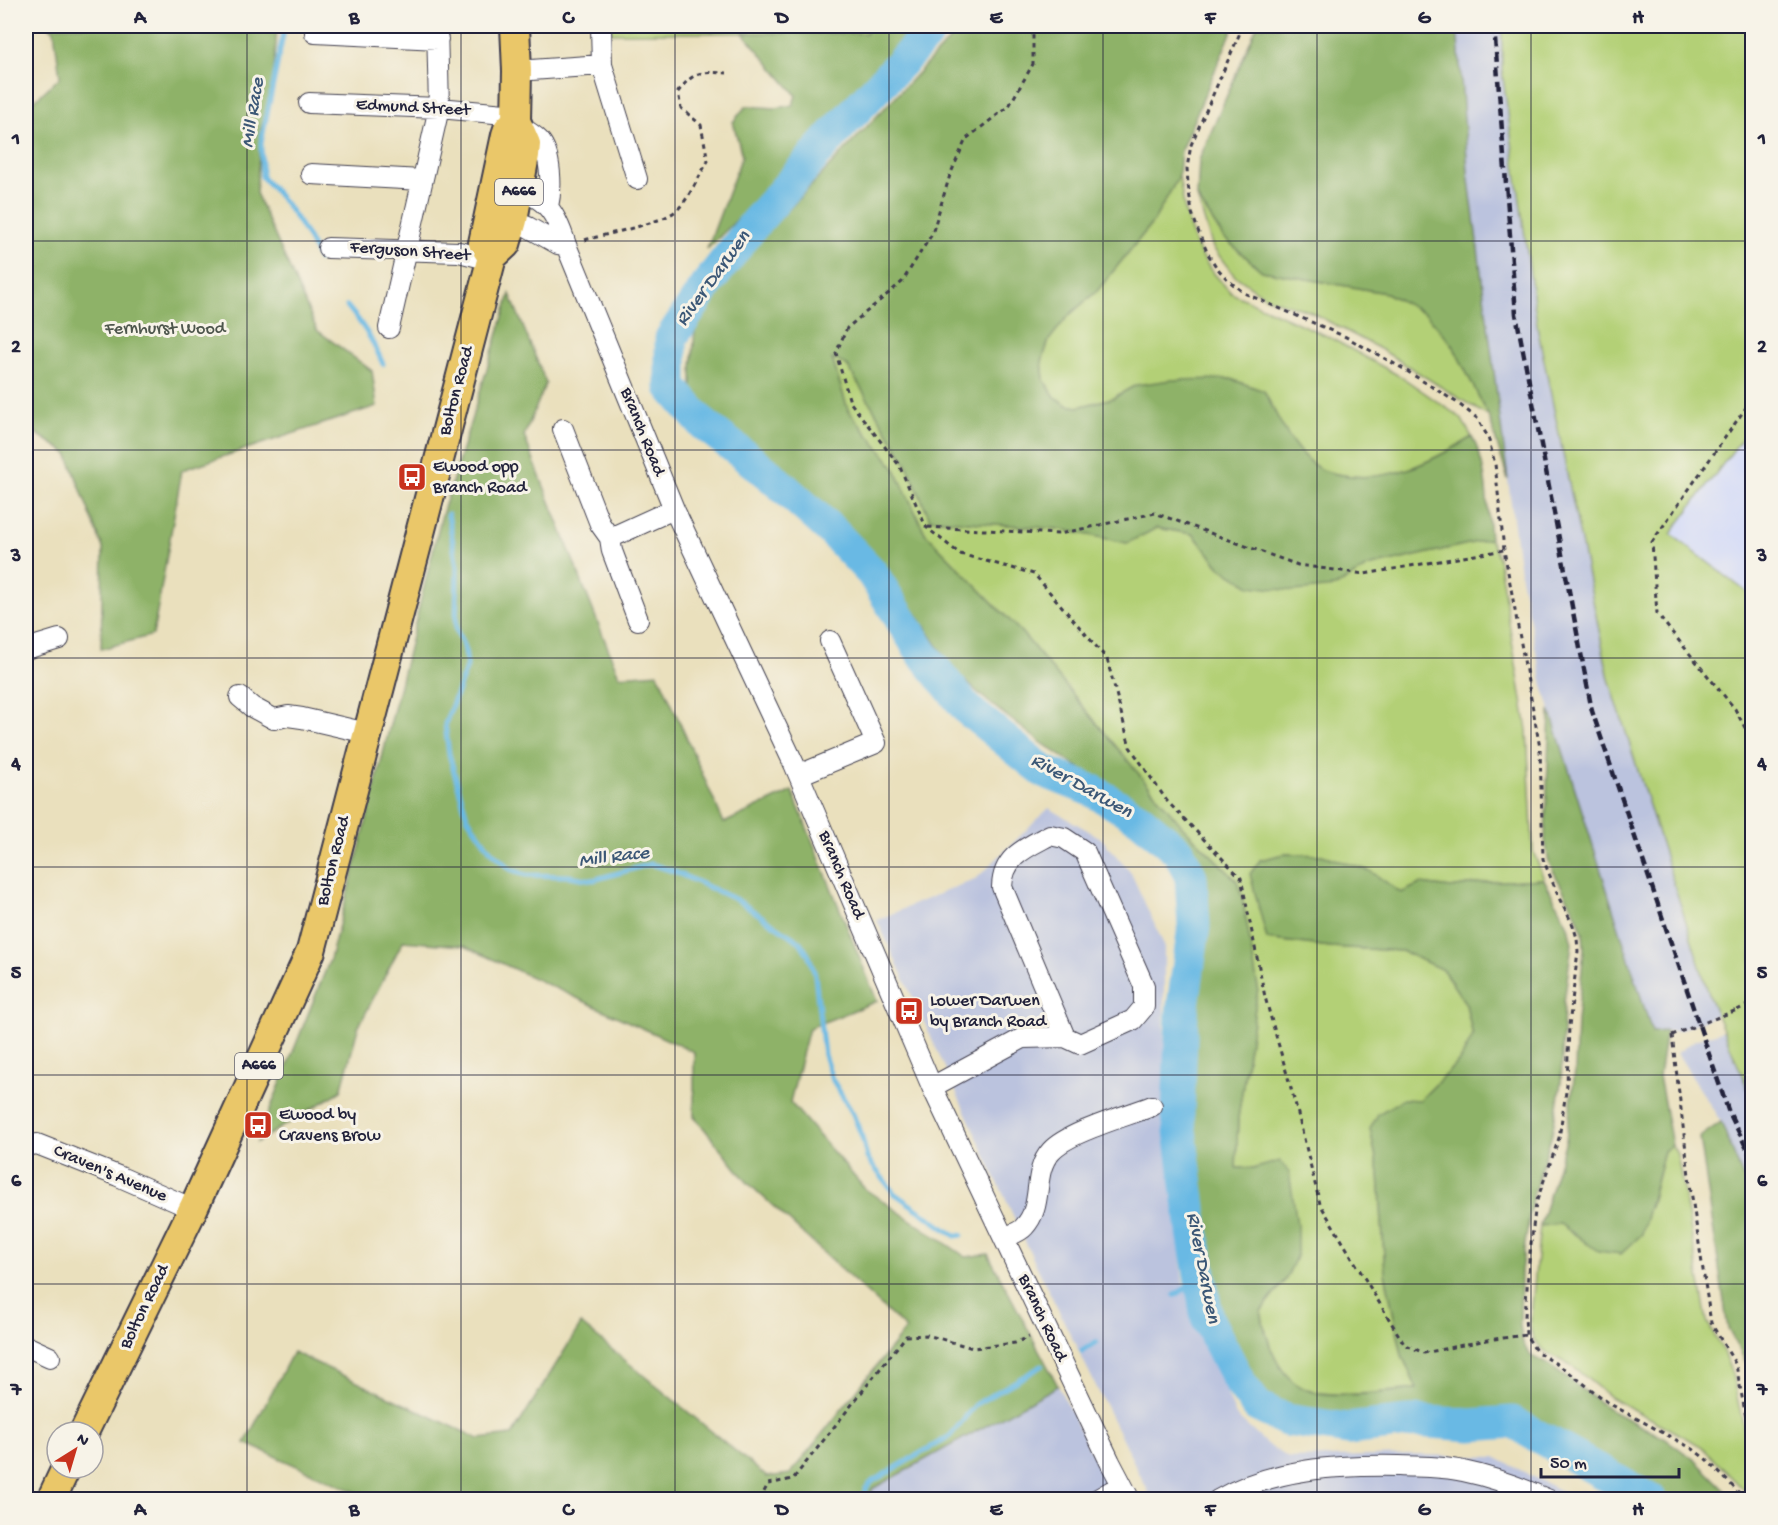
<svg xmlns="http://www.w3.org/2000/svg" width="1778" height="1525" viewBox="0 0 1778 1525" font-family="'Gochi Hand',sans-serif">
	<rect width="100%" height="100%" fill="#f7f3e8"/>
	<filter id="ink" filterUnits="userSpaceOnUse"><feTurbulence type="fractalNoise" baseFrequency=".0167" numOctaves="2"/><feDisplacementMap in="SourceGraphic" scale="12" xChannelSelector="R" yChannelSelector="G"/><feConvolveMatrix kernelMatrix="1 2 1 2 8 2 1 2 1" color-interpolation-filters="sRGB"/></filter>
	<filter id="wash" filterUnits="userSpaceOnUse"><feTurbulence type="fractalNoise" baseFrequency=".008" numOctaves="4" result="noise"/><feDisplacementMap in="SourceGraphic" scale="24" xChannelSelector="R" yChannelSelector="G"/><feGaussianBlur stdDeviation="1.35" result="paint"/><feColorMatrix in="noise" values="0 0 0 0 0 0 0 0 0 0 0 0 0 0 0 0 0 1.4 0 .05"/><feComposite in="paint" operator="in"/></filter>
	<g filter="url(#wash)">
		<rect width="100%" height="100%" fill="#eae0bd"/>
		<path fill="#d1d9f9" d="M1752 425V596L1671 534Z"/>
		<path fill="#bbc3de" d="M1457 26H1524L1724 1012 1681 1030 1652 1033 1543 686 1520 572 1468 172Z
			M1049 808 1101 838 1131 873 1164 945V1086L1183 1283 1236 1416 1268 1445 1289 1458 1414 1455 1495 1457 1571 1496 1582 1490 1592 1499H1152L1035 1263 877 920 977 878Z
			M1744 1023 1752 1075V1200L1721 1122 1677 1053 1695 1040Z
			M1058 1386 1115 1499 871 1500 872 1489Z"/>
		<path fill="#b3d076" stroke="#6a7958" stroke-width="1.5" d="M610 26H867V33H610Z
			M1502 26H1752V425L1671 534 1752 596V1099L1711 1001 1609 679 1538 331 1502 70Z
			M1179 176 1185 212 1195 244 1210 269 1231 293 1329 337 1403 378 1461 418 1472 437C1431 462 1391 483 1342 475 1324 472 1314 468 1302 454 1285 436 1275 412 1264 391L1231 379 1136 385 1113 398 1078 407 1067 405 1055 397 1044 380 1042 361 1049 340 1067 317 1098 290 1153 222Z
			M1197 197 1223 237 1262 271 1386 293 1426 314 1452 344 1489 417 1382 350 1309 311 1267 298 1234 275 1213 248Z
			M832 358 847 365 906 462 930 519 1060 529 1127 543 1157 528 1193 534 1221 568 1335 587 1367 567 1490 539 1498 557 1527 730 1533 851 1544 879 1487 882 1451 888 1420 884 1401 893 1370 871 1322 855 1285 854 1260 860 1267 939 1331 947 1402 951 1443 970 1466 1004 1473 1036 1461 1059 1420 1100 1370 1129 1379 1172 1385 1273 1402 1355 1417 1389C1388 1391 1325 1401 1301 1387 1275 1373 1266 1338 1261 1311L1286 1279 1256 1168H1236L1238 1118 1258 988 1237 881 1182 826 1022 633 925 533 894 467 848 410Z
			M1672 1145 1677 1154 1707 1321 1722 1349 1732 1374 1752 1465V1498L1701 1446 1610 1397 1573 1367 1546 1352 1533 1339 1530 1327 1540 1226 1560 1224 1573 1232 1650 1208 1664 1151Z"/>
		<path fill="#8eb267" stroke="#586a51" stroke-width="1.5" d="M48 26H277L273 88 261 130 256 193 317 330 372 371 377 406 182 470 153 635 101 649 103 548 67 453 26 427V108L60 77 54 30Z
			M867 26H920L781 182 745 212 707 249 742 156 733 122 746 106 776 108 793 105 796 95 743 33H867Z
			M959 26H1234L1181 150 1179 176 1153 222 1098 290 1067 317 1049 340 1042 361 1044 380 1055 397 1067 405 1078 407 1113 398 1136 385 1171 380 1231 379 1264 391C1275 412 1286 436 1302 454 1314 468 1324 472 1342 475 1391 483 1431 462 1472 437 1488 466 1487 506 1490 539L1367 567 1335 587 1294 591 1250 586 1221 568 1193 534 1157 528 1127 543 1060 529 930 519 906 462 847 365 832 359 848 410 894 467 925 533 1022 633 1182 826 1237 881 1242 896 1258 988 1238 1118 1236 1168H1256L1280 1161 1289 1172 1297 1224V1255L1286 1279 1261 1311C1266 1338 1275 1372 1301 1387 1324 1401 1389 1392 1417 1389L1402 1355 1385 1273 1379 1172 1370 1129 1378 1114 1403 1099 1420 1100 1461 1059 1473 1036 1466 1004 1443 970 1402 951 1331 947 1267 939 1250 874 1260 860 1285 854 1322 855 1370 871 1401 893 1420 884 1451 888 1487 882 1544 879 1568 926 1572 943 1564 1002 1561 1083 1552 1134 1532 1199 1521 1270 1520 1326 1523 1343 1531 1356 1547 1364 1612 1411 1664 1438 1695 1460 1734 1499H1659L1514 1416 1477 1418 1437 1417 1347 1421 1281 1409 1259 1397 1239 1372 1223 1332 1187 1109 1201 939 1200 886 1186 853 1161 823 1039 741 991 704 956 673 877 556 833 511 741 441 692 395V367L696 316 750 250 953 36Z
			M1257 26H1457L1468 172 1508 480 1489 417 1452 344 1426 314 1386 293 1262 271 1223 237 1197 197 1199 160Z
			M510 294 546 383 524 436 619 676 658 673 724 823 792 791 877 1001 809 1028 790 1102 865 1189 966 1257 988 1254 1058 1386 872 1489 871 1499 575 1500 570 1496 563 1500 371 1499 245 1443 293 1352 479 1439 512 1435 581 1324 767 1477 790 1474 906 1329 747 1182 694 1116V1052L464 946 403 941 358 1028 341 1091 257 1142 330 959 362 839 441 518Z
			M1550 710 1652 1032 1666 1031 1659 1076 1672 1145 1664 1151 1642 1234 1621 1254 1598 1251 1560 1224 1540 1226 1566 1140 1575 1071 1577 1021 1584 949 1583 932 1575 912 1549 863 1545 840Z
			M1721 1122 1752 1200V1373L1728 1329 1700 1137Z"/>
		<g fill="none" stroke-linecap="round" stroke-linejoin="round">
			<path stroke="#69b9e4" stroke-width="5" d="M285 26 261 143 262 177C286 201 305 229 319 260
				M347 306C363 324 374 342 383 364
				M448 514 457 567 456 629 465 650 467 666 445 724 449 754 467 817 490 850 510 869 526 875 569 876 593 880 651 864 673 871 737 900 800 942 809 956 815 975 824 1055 832 1079 853 1114 862 1137 867 1158 894 1193 955 1236 962 1235
				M1175 1295 1201 1279
				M1082 1351 1096 1342
				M865 1500 866 1488 873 1481 950 1436 976 1404 1042 1366"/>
			<path stroke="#69b9e4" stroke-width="33" d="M933 26 928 34 838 129 755 223 708 283 671 338V387L702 423 766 472 831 530 872 573 922 653 968 710 1043 771 1093 791 1139 818 1179 852 1191 877 1194 926 1182 1013 1178 1115 1193 1231 1207 1318 1240 1383 1257 1406 1286 1420 1348 1429 1416 1421 1471 1425 1512 1422 1651 1500"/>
		</g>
	</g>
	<g filter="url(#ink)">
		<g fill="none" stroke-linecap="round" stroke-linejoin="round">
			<g stroke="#403e4e" stroke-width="22">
				<path id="minor" d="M601 26 602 65 637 179
					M315 33 438 39
					M517 71 602 65
					M309 103 439 108 516 115
					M519 126C526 130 534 135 539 140 552 154 552 190 548 207
					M311 174 422 180
					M508 186C545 197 555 209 566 245L674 509 794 764 932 1087 1110 1462 1130 1500
					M503 217 528 227 558 244 566 245
					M328 248 459 252 491 260
					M389 328 439 108 437 26
					M563 429 600 524 610 538 674 509
					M610 538 612 551 638 620
					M26 649 59 639
					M240 697 252 707 274 719 288 716 302 718 367 733
					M799 775 876 743 830 641
					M932 1087 1023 1038 1065 1037 1080 1044 1133 1020 1144 1007V986L1085 852 1064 838 1050 835C1026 848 1003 856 1002 887L1065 1037
					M26 1146 37 1144 118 1176 193 1209
					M1004 1238C1010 1235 1020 1232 1024 1227 1045 1205 1031 1173 1051 1151 1068 1132 1127 1116 1152 1106
					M26 1346 50 1357
					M1096 1500 1122 1485
					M1218 1500C1273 1468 1337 1465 1399 1466 1420 1467 1442 1466 1463 1471 1492 1477 1522 1488 1549 1500"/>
			</g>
			<g stroke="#403e4e" stroke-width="32">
				<path id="highway" d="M492 257 483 243 506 135 508 129 516 121
					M84 1432 193 1209 311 951 492 257 506 244 513 220 525 155 526 144 516 121 517 71 515 26
					M51 1500 66 1468"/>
			</g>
			<path stroke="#403e4e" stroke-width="3" stroke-dasharray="4.5 4.5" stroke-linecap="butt" d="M729 26V33
				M1033 26V64L1009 106 966 139 950 175 932 234 902 282 847 328 836 353 850 402 899 465 926 527 960 554 1034 574 1107 659 1130 747 1167 801 1241 878 1265 997 1296 1106 1320 1204 1404 1344 1424 1353 1487 1340 1526 1335
				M1243 26 1191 145 1187 168 1188 184 1192 213 1200 236 1208 254 1217 268 1228 280 1244 293 1346 337 1402 368 1456 402 1477 418 1488 437 1495 464 1504 550 1540 748 1543 859 1560 900 1573 925 1577 938 1578 951 1569 1026 1567 1085 1559 1138 1536 1203 1529 1260 1525 1316 1526 1335 1536 1351 1566 1370 1610 1404 1693 1449 1707 1460 1746 1500
				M585 240C606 234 665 223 678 209 688 200 700 174 708 161L701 125 681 108 678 92C694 70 702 72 727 73
				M1752 399 1652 542 1657 614 1735 709 1752 741
				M928 527 1059 534 1155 513 1298 565 1364 574 1504 550
				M1737 1010 1752 1003
				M1672 1035 1690 1184 1711 1323 1736 1365 1752 1449
				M760 1500 768 1484 793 1479 906 1336 927 1335 973 1348 1015 1343 1029 1337"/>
			<use href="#minor" stroke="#fff" stroke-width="20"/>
			<use href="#highway" stroke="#eac769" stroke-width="28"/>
			<path stroke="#22223b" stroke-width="4.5" stroke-dasharray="9 4.5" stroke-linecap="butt" d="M1494 26 1516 314 1592 711 1728 1110 1752 1159"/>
			<path stroke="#403e4e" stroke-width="3" stroke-dasharray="4.5 4.5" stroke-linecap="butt" d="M1672 1035 1737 1010"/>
		</g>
	</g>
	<path fill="none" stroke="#22223b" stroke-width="1.5" stroke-opacity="0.55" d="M247 26V1500M461 26V1500M675 26V1500M889 26V1500M1103 26V1500M1317 26V1500M1531 26V1500M26 241H1752M26 450H1752M26 658H1752M26 867H1752M26 1075H1752M26 1284H1752"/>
	<defs>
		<g id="bus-square" transform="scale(1.5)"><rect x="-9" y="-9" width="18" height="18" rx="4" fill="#c8321e" stroke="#f7f3e8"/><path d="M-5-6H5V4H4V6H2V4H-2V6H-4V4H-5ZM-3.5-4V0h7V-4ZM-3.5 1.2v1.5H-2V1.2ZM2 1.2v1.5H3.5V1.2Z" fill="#fff"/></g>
	</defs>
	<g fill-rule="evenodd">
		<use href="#bus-square" x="412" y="477"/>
		<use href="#bus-square" x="909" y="1011"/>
		<use href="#bus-square" x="258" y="1125"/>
	</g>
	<g text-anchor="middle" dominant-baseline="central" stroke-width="6" stroke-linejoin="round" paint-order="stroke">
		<g fill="#f7f3e8" stroke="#62616f" stroke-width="1.5">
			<rect x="495" y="179" width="48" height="26" rx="4.5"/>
			<rect x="235" y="1053" width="48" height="26" rx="4.5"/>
		</g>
		<g font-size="16" font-weight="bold" fill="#22223b">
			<text x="519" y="192">A666</text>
			<text x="259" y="1066">A666</text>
		</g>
		<g font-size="18" fill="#22223b" stroke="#f7f3e8">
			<text transform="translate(413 108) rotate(3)">Edmund Street</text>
			<text transform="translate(410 252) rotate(4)">Ferguson Street</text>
			<text transform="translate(457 391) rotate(-75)">Bolton Road</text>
			<text transform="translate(642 432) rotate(68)">Branch Road</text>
			<text transform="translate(334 861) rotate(-76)">Bolton Road</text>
			<text transform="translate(841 875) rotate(67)">Branch Road</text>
			<text transform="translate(110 1174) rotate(23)">Craven's Avenue</text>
			<text transform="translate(145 1307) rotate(-64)">Bolton Road</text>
			<text transform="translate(1042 1318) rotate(65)">Branch Road</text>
		</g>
		<g font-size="18" fill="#4e564d" stroke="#f7f3e8">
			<text x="165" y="329">Fernhurst Wood</text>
		</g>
		<g font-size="18" fill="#22223b" stroke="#f7f3e8" text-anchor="start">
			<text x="433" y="467">Ewood opp<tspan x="433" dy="21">Branch Road</tspan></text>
			<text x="930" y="1001">Lower Darwen<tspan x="930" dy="21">by Branch Road</tspan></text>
			<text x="279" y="1115">Ewood by<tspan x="279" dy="21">Cravens Brow</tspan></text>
		</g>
		<g font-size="20" font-style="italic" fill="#3b5776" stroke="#f7f3e8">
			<text transform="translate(254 113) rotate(-81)">Mill Race</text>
			<text transform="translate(714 279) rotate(-54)">River Darwen</text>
			<text transform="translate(1081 787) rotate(29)">River Darwen</text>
			<text transform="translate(614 858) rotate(-7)">Mill Race</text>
			<text transform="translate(1202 1268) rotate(79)">River Darwen</text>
		</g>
	</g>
	<rect width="1778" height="1525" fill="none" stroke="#f7f3e8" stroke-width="66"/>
	<g transform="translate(75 1450) rotate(37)"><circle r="28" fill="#f7f3e8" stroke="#a29fa3" stroke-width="1.5"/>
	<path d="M0-4.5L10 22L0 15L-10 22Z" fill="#c8321e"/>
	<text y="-9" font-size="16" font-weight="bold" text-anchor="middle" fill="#22223b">N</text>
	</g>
	<path d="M1541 1468v9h138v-9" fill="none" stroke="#22223b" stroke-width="3"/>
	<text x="1550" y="1468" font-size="18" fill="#22223b" stroke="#f7f3e8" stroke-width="4.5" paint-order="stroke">50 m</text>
	<rect x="33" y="33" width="1712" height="1459" fill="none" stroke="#22223b" stroke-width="2"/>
	<g font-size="20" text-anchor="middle" font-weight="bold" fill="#22223b">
		<text x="140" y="23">A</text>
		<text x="354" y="23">B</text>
		<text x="568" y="23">C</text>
		<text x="782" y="23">D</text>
		<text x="996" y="23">E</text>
		<text x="1210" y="23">F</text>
		<text x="1424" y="23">G</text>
		<text x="1638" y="23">H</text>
		<text x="16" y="144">1</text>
		<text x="1762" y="144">1</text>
		<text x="16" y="352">2</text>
		<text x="1762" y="352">2</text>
		<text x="16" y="561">3</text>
		<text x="1762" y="561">3</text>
		<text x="16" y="769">4</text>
		<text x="1762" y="769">4</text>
		<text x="16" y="978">5</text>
		<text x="1762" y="978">5</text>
		<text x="16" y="1186">6</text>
		<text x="1762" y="1186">6</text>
		<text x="16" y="1395">7</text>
		<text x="1762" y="1395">7</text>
		<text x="140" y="1515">A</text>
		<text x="354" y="1515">B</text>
		<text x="568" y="1515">C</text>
		<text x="782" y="1515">D</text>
		<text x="996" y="1515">E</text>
		<text x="1210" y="1515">F</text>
		<text x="1424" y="1515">G</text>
		<text x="1638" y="1515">H</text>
	</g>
</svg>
